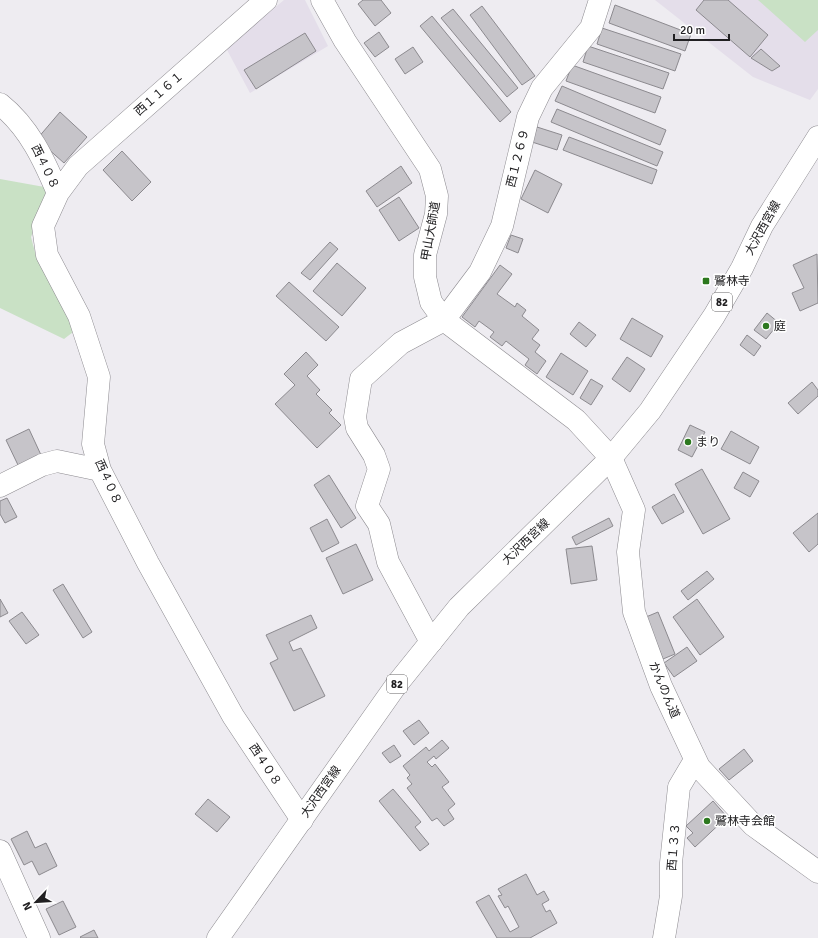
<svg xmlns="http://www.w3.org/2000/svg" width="818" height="938" viewBox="0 0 818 938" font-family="Signika,'Noto Sans JP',sans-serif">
	<rect width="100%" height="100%" fill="#eeecf1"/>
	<path fill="#e4deea" d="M284 0H305L328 46 250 93 226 48Z
		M655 0H818V89L810 100 753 77Z"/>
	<path fill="#c9e1c5" d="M758 0H818V30L805 42Z
		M0 179 50 188 31 237 36 256 81 326 64 339 0 308Z"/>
	<path fill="#c6c4c9" stroke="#8c8a8f" d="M363 0H381L391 13 375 26 358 4Z
		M704 0H728L768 35 750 57 696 10Z
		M615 5 691 34 685 51 609 23Z
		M482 6 535 76 522 85 470 15Z
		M453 9 518 88 507 97 441 18Z
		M432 16 511 112 500 122 420 26Z
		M602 28 681 54 675 71 597 44Z
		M379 32 389 47 375 57 364 43Z
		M305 33 316 51 256 89 244 70Z
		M588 46 669 73 663 89 583 62Z
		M413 47 423 62 405 74 395 59Z
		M761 49 780 66 772 71 751 58Z
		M572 65 661 97 655 113 566 81Z
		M562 86 666 130 660 145 555 101Z
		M557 109 663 152 657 166 551 122Z
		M60 112 87 137 64 163 37 139Z
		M537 127 562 135 557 150 532 142Z
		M569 137 657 170 652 184 563 150Z
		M122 151 151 182 132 201 103 170Z
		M401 166 412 183 377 207 366 191Z
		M535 170 562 184 548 213 521 199Z
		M399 197 419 228 399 241 379 210Z
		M511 235 523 239 518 253 506 248Z
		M330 242 338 249 310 280 301 273Z
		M817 254 818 303 800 311 792 293 804 288 793 265Z
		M337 263 366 288 342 316 313 291Z
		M500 265 512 274 497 294 515 307 517 303 526 310 522 316 539 330 532 339 540 345 535 352 546 361 537 374 525 365 529 359 506 341 502 346 490 337 494 332 479 321 475 327 462 317Z
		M289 282 339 327 326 341 276 296Z
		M767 313 779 323 766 339 754 330Z
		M632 318 663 336 651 357 620 339Z
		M579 322 596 335 586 347 570 334Z
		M747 335 761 346 754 356 740 345Z
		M306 352 318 365 307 376 320 390 316 394 332 410 329 413 341 425 317 448 275 404 295 385 284 374Z
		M561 353 588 371 573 395 546 377Z
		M627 357 645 369 630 392 612 379Z
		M591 379 603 386 591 405 580 398Z
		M812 382 818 390V396L798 414 788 403Z
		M690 425 705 432 692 457 678 450Z
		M29 429 41 455 18 465 6 440Z
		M731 431 759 447 750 464 721 449Z
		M702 469 730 519 703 534 675 484Z
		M743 472 759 481 750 497 734 488Z
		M329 475 356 518 341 528 314 485Z
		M674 494 684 512 662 524 652 507Z
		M7 498 17 517 5 523 0 514V501Z
		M818 513V544L809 552 793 533Z
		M609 518 613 526 576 545 572 537Z
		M327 519 339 543 322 552 310 528Z
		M356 544 373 580 343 594 326 558Z
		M592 546 597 580 571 584 566 549Z
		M707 571 714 579 688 600 681 591Z
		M63 584 92 632 83 638 53 590Z
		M0 599 8 613 0 617Z
		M697 599 724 637 700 655 673 617Z
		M22 612 39 635 26 644 9 621Z
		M658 612 675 654 663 659 646 617Z
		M311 615 317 628 289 642 293 651 301 648 325 696 294 711 270 663 278 659 266 635Z
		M687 647 697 661 674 677 664 663Z
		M419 720 429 733 414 745 403 731Z
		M442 740 449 748 436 759 434 756 427 762 432 767 435 764 449 782 442 787 455 804 448 810 454 819 444 826 437 818 432 821 407 788 412 784 407 778 410 775 403 766 426 747 429 751Z
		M394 745 401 756 390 763 382 753Z
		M744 749 753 761 729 780 719 769Z
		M393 789 421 822 415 827 429 844 420 851 379 801Z
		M208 799 230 817 217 832 195 814Z
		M713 801 727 817 695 847 687 838 693 833 686 826Z
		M27 831 35 848 46 843 57 866 39 875 32 861 24 865 11 839Z
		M526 874 537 895 544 891 549 900 542 904 546 912 550 910 557 923 530 938H497L476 902 489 895 510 932 519 927 508 906 505 908 498 896 502 895 498 889Z
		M63 901 76 927 59 935 46 909Z
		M94 930 98 938H81L80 937Z"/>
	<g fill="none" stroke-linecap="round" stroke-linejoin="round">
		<g stroke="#8d8b90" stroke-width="23">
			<path id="minor" d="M322 0 345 41 430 169 437 196 436 214 425 255V277L431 302 444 320 576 420 611 458 634 510 628 552 634 612 661 686 699 767 753 825 818 872
				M0 104C29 127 44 160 58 193L43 226 47 255 79 316 99 377 93 444 100 470 148 563 233 716 302 820
				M58 193 78 166 266 0
				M0 486 42 465 57 461 100 470
				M431 642 388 562 379 524 367 506 379 469 374 455 357 428 355 417 361 379 401 343 444 320 480 272 502 226 528 117 542 88 591 28 600 0
				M0 851 39 938
				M664 938 671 896V863L679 787 695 760"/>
		</g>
		<g stroke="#8d8b90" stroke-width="23">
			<path id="major" d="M218 938 397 684 459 607 611 458 650 411 714 316 742 268 762 226 818 137"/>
		</g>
		<use href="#minor" stroke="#fff" stroke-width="22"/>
		<use href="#major" stroke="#fff" stroke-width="22"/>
	</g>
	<g fill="#2c781e" stroke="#fff" stroke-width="1.5">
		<rect x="702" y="277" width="8" height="8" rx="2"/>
		<circle cx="766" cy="326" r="4"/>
		<circle cx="688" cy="442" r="4"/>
		<circle cx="707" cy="821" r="4"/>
	</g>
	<g text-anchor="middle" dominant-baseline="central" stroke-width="3" stroke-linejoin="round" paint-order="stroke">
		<g fill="#fff" stroke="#646364" stroke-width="1">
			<rect x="712" y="293" width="20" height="18" rx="3"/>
			<rect x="387" y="675" width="20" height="18" rx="3"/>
		</g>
		<g font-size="11" font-weight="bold" fill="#212022">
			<text x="722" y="302">82</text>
			<text x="397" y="684">82</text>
		</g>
		<g font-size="12" fill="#212022" stroke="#fff">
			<text transform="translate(159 94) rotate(-41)">西１１６１</text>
			<text transform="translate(518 158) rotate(-76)">西１２６９</text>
			<text transform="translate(45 167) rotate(64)">西４０８</text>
			<text transform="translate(763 228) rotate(-61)">大沢西宮線</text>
			<text transform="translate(431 231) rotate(-80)">甲山大師道</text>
			<text transform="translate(108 482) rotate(66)">西４０８</text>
			<text transform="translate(526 542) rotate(-44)">大沢西宮線</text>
			<text transform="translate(664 690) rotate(67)">かんのん道</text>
			<text transform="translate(265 765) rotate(56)">西４０８</text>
			<text transform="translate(321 792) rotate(-55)">大沢西宮線</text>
			<text transform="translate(674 847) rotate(-85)">西１３３</text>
		</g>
		<g font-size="12" fill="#212022" stroke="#fff" text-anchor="start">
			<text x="714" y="281">鷲林寺</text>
			<text x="774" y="326">庭</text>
			<text x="696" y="442">まり</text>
			<text x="715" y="821">鷲林寺会館</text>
		</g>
	</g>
	<g transform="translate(36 902) rotate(245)" stroke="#ffffff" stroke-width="3" paint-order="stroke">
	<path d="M0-3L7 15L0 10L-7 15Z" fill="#212022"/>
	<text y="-6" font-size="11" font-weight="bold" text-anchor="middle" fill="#212022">N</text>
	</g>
	<path d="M674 34v6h55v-6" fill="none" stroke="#212022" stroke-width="2"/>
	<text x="680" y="34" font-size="12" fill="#212022" stroke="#ffffff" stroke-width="3" paint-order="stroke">20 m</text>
</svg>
